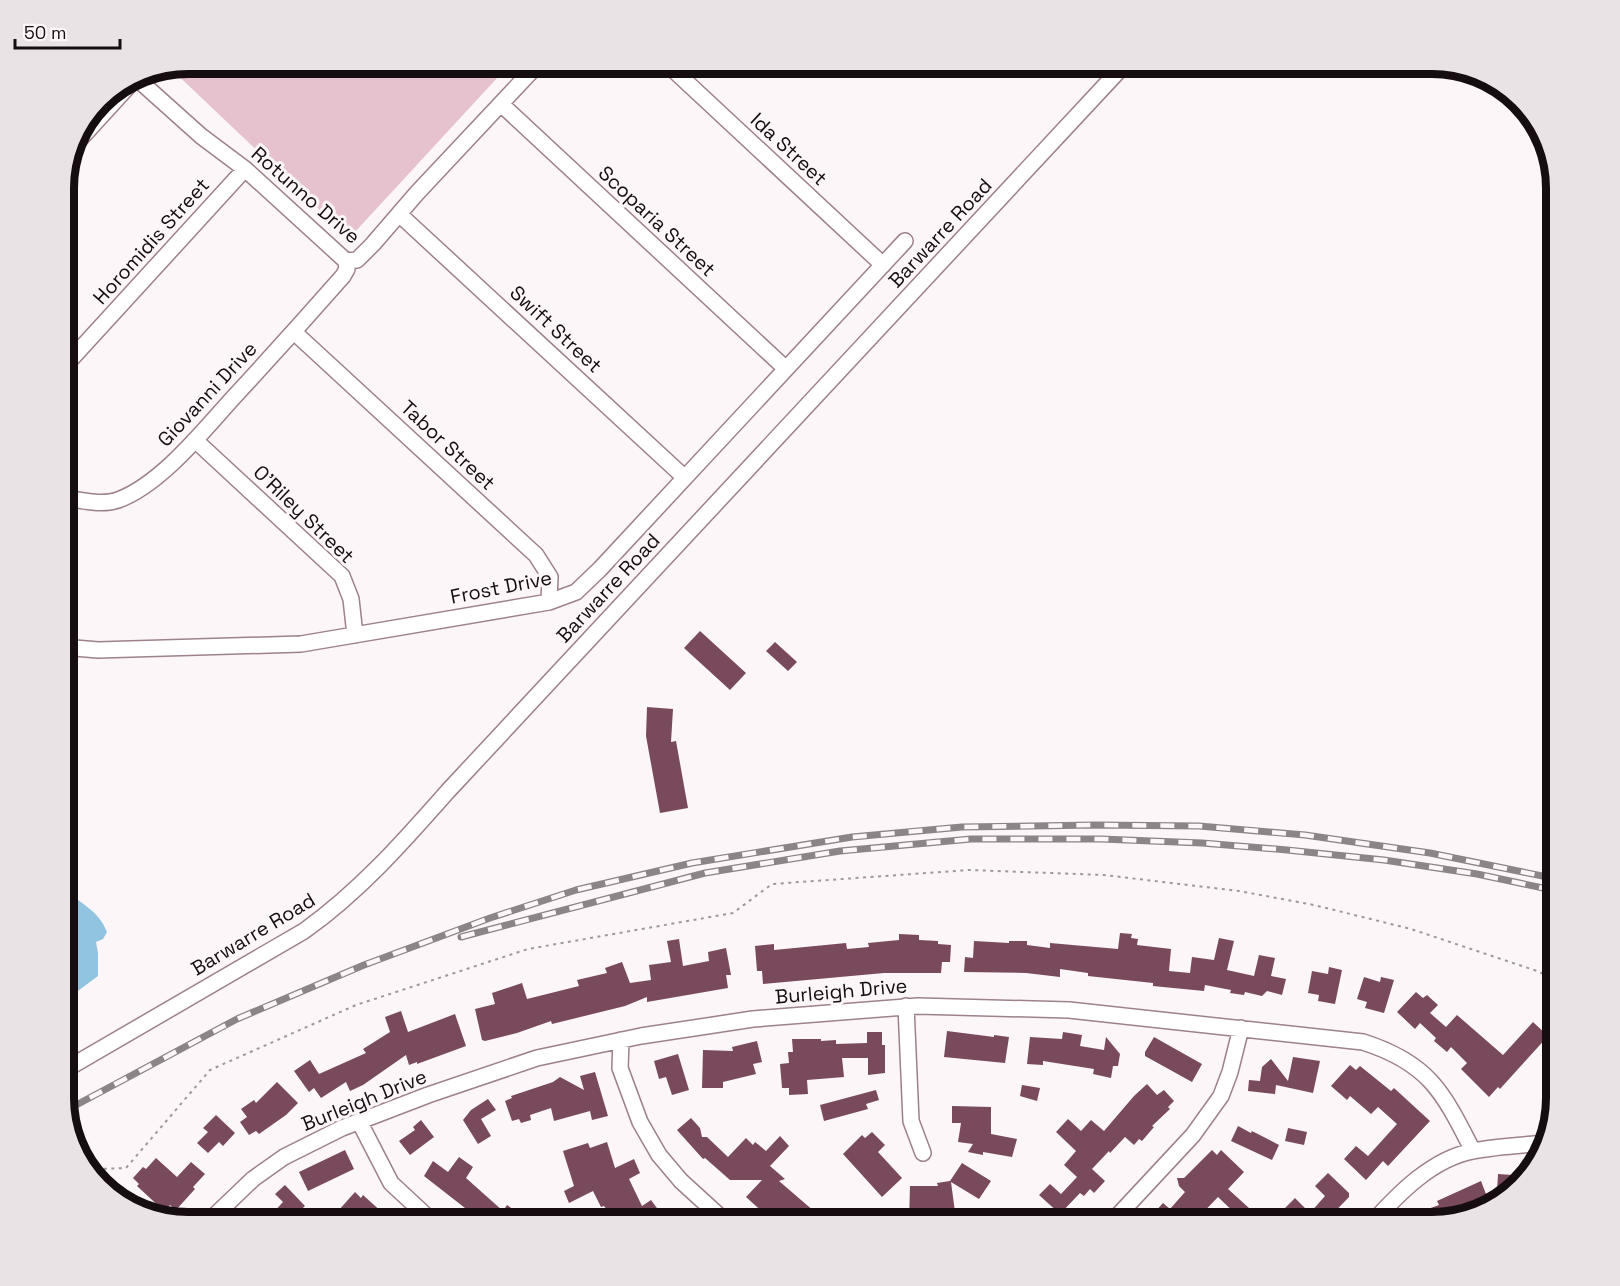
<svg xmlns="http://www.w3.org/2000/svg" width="1620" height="1286" viewBox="0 0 1620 1286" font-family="'Space Grotesk',sans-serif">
	<rect width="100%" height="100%" fill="#fcf6f8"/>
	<path fill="#e6c1ce" d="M187 63H511L354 233 346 235 169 67Z"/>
	<path fill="#90c4e0" d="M63 887C78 903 98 909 107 932L103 939 96 942 98 953V976L63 1002Z"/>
	<path fill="#784a5c" d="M700 631 746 673 730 690 684 648Z
		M775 642 797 662 788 671 766 651Z
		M647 707 673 709 671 742 676 741 688 808 660 813 646 736Z
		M1120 933 1132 934 1131 938 1138 939 1137 945 1171 949 1169 971 1190 973 1192 957 1214 960 1219 938 1234 941 1227 970 1254 976 1259 955 1275 958 1271 976 1286 979 1282 995 1267 991 1262 996 1245 992 1244 995 1230 993 1231 990 1205 985 1204 991 1153 986V983L1088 976V973L1060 969V977L1026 973 964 972 965 957 973 958 974 941 1009 943V941H1027V945L1050 948V943L1118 949Z
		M899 934 919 935V940L938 941V944L951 945 950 962H942L941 973H884L763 984 762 971H757L755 946 774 944V950L846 943 847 949 869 947 868 943 899 940Z
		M679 939 683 966 709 961 708 952 726 948 731 975H726L728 988 647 1002V997L625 1006 552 1024 551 1021 517 1033 485 1041 482 1040 475 1009 495 1004 492 993 522 983 527 999 579 986 577 980 607 973 605 968 622 962 630 983 651 980 649 965 671 962 667 941Z
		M1329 967 1342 970 1335 1004 1318 1001 1319 995 1308 993 1312 971 1328 974Z
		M1364 977 1380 982 1381 977 1394 980 1384 1013 1365 1008 1367 1002 1357 999Z
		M1416 992 1423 998 1427 995 1438 1005 1430 1013 1446 1027 1457 1015 1503 1055 1533 1022 1548 1036 1500 1089 1498 1087 1489 1097 1461 1069 1467 1063 1451 1047 1447 1052 1434 1041 1436 1038 1420 1023 1415 1029 1397 1012Z
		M401 1011 408 1032 455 1014 466 1046 417 1064V1062L409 1065 406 1055 363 1085 350 1091 346 1082 321 1098 314 1088 309 1092 294 1071 310 1060 319 1074 366 1053 363 1049 390 1032 385 1017Z
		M947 1031 994 1037V1035L1009 1037 1005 1063 944 1057Z
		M867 1032H882V1045H885V1073L868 1075V1058H842L844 1077 807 1080 808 1094 789 1095V1088H782L780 1064 789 1063 788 1052H793L792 1039H821V1041L836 1040V1044L867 1043Z
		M1063 1032 1082 1035 1080 1046 1104 1050 1106 1037 1120 1054 1118 1066H1113L1111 1078 1093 1074 1094 1069 1043 1061V1065L1027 1064 1030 1037 1062 1039Z
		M1154 1037 1202 1064 1192 1082 1145 1056V1052Z
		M757 1041 762 1062 753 1064 756 1074 723 1082V1088H702L703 1050 733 1051 732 1047Z
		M678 1054 689 1090 672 1095 666 1077 659 1079 654 1061Z
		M1293 1057 1320 1061 1313 1093 1276 1085 1275 1094 1248 1091 1249 1080 1260 1081 1262 1067 1271 1059 1288 1081Z
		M1350 1065 1356 1070 1360 1066 1391 1091 1394 1088 1430 1121 1388 1166 1383 1161 1366 1180 1344 1159 1356 1146 1368 1156 1397 1124 1378 1107 1371 1114 1350 1096 1347 1100 1331 1086Z
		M595 1072 608 1116 592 1120 590 1111 554 1121 551 1108 530 1115 531 1120 521 1123 519 1119 512 1121 505 1101 512 1098 511 1096 553 1082 560 1077 584 1090 580 1076Z
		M277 1082 298 1103 286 1115 259 1134 256 1131 249 1135 240 1122 247 1117 241 1109 254 1100 256 1103Z
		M1147 1084 1157 1095 1164 1090 1174 1101 1168 1107 1170 1109 1152 1126 1154 1127 1142 1141 1139 1139 1134 1145 1125 1137 1110 1153 1109 1151 1092 1169 1105 1181 1094 1193 1090 1189 1084 1196 1080 1193 1060 1214 1039 1195 1050 1184 1061 1194 1077 1177 1064 1165 1076 1151 1056 1132 1068 1119 1081 1131 1091 1120 1104 1131 1134 1096Z
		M1022 1085 1040 1088 1037 1101 1020 1096Z
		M876 1090 879 1100 866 1104 868 1109 824 1121 820 1105Z
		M488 1099 496 1110 481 1119 491 1136 478 1144 463 1120 471 1110Z
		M952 1106 991 1107V1134L1017 1139 1012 1157 983 1152V1155L968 1152 973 1144 958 1142 961 1123H952Z
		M216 1115 235 1133 223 1146 219 1142 208 1153 197 1143 208 1132 203 1128Z
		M691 1118 700 1128 702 1137H707L728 1157 746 1138 753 1145 755 1142 766 1151 780 1136 789 1146 770 1166 785 1179 779 1181 815 1212 817 1209 833 1223H775L746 1197 762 1180H730L705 1158 703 1159 677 1130Z
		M421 1120 434 1137 410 1155 399 1141 415 1130 413 1127Z
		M1238 1126 1251 1133 1252 1131 1279 1145 1272 1160 1231 1141Z
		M1288 1128 1307 1132 1304 1145 1285 1141Z
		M872 1132 885 1145 878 1152 902 1178 882 1197 843 1154 862 1135 865 1138Z
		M607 1142 615 1168 634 1159 640 1173 629 1179 642 1206 651 1200 668 1223H617L604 1206 601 1207 593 1191 569 1203 564 1191 574 1186 563 1151 588 1143 590 1148Z
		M345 1150 354 1169 308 1191 299 1172Z
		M1212 1150 1217 1155 1221 1150 1244 1172 1228 1189 1249 1208 1240 1218 1218 1197 1193 1223H1151L1158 1216 1154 1213 1163 1203 1170 1209 1185 1192 1179 1186 1177 1178H1184Z
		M459 1157 473 1167 466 1178 503 1211 507 1205 533 1223H472L461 1212 465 1208 424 1176 433 1161 448 1172Z
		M156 1158 177 1177 191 1162 205 1174 193 1187 195 1189 176 1210 170 1205 164 1211 137 1186 139 1184 133 1178 143 1167 146 1169Z
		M962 1163 991 1181 979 1199 951 1182 955 1212 930 1215V1223H909L910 1186H938L937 1183 950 1181Z
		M1513 1172 1531 1173 1526 1180 1510 1193 1497 1192 1498 1174 1513 1175Z
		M1328 1173 1349 1193V1197L1324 1223H1297L1283 1210 1295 1198 1310 1213 1325 1196 1315 1186Z
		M1481 1181 1491 1207 1487 1210 1430 1223 1425 1210 1439 1205 1437 1201Z
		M285 1185 305 1206 287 1223H283L273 1213 283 1202 275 1194Z
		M355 1192 361 1198 363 1195 394 1223H336L343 1216 338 1211Z
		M1021 1208 1047 1223H1013Z"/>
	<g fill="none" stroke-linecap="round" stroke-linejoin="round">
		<g stroke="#9d818b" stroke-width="18">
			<path id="minor" d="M666 63 883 265
				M134 76 201 136 245 169 346 261 357 260 373 244 417 193 539 63
				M501 104 785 368
				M72 148 136 78
				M399 214 684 477
				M294 332 536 555 550 577 549 602
				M63 368 245 169
				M195 440 342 576 351 599 355 635
				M63 497C79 500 102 506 118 500 160 485 203 431 233 398 270 358 307 317 343 276L347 269 346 261
				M63 647 98 650 301 644 549 602 576 592 600 569 905 241
				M906 1006 911 1121 923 1153
				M621 1040 620 1068 640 1122 659 1155 681 1181 727 1223
				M63 1071 304 931C359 892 403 842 448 791L1126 63
				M359 1121 391 1183 434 1223
				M207 1223 253 1179 284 1157 342 1128 428 1095 537 1058 641 1036 753 1019 918 1006 1069 1010 1363 1042C1429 1063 1443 1092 1473 1151
				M1111 1223 1193 1135 1221 1096 1230 1072 1241 1028
				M1372 1223C1399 1193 1432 1159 1473 1151 1498 1146 1524 1145 1548 1143"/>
		</g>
		<path stroke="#9f979a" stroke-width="2" stroke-dasharray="3 4.5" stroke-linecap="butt" d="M78 1156 96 1169 126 1168 210 1070 356 1005 528 949 733 913 772 884 969 870 1104 875 1239 891 1314 905 1411 929 1537 971 1557 980"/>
		<use href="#minor" stroke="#fff" stroke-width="15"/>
		<g stroke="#8c8487" stroke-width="7">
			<path id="rail" d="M461 937 705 873 840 851 971 839H1101L1202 843 1287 850 1384 860 1477 874 1557 891
				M65 1111 237 1019 364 965 490 918 576 890 692 863 852 837 962 827 1096 825 1199 826 1305 835 1430 853 1557 879"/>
		</g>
		<use href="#rail" stroke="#fcf6f8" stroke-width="4.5" stroke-dasharray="14" stroke-linecap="butt"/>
	</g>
	<g text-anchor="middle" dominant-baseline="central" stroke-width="6" stroke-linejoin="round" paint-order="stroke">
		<g font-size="20" fill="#160d10" stroke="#fcf6f8">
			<text transform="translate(789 149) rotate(43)">Ida Street</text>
			<text transform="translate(306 195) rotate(41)">Rotunno Drive</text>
			<text transform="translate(657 221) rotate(43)">Scoparia Street</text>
			<text transform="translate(940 233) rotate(-47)">Barwarre Road</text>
			<text transform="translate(151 241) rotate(-48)">Horomidis Street</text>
			<text transform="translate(556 329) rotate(43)">Swift Street</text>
			<text transform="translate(207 394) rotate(-47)">Giovanni Drive</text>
			<text transform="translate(448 445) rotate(43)">Tabor Street</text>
			<text transform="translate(304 514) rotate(44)">O'Riley Street</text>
			<text transform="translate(501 587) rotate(-11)">Frost Drive</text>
			<text transform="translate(608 588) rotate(-47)">Barwarre Road</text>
			<text transform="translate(253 934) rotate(-31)">Barwarre Road</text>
			<text transform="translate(841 991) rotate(-5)">Burleigh Drive</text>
			<text transform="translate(364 1100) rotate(-22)">Burleigh Drive</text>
		</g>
	</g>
	<path d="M0 0H1620V1286H0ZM188 74H1432A114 114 0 0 1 1546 188V1098A114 114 0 0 1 1432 1212H188A114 114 0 0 1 74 1098V188A114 114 0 0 1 188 74Z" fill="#eae3e5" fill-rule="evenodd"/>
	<path fill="none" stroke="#160d10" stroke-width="8" d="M188 74H1432A114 114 0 0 1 1546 188V1098A114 114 0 0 1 1432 1212H188A114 114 0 0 1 74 1098V188A114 114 0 0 1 188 74Z"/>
	<path d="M15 39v9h105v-9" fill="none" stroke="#160d10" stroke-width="3"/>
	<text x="24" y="39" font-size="18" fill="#160d10" stroke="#fcf6f8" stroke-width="4.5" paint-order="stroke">50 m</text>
</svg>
